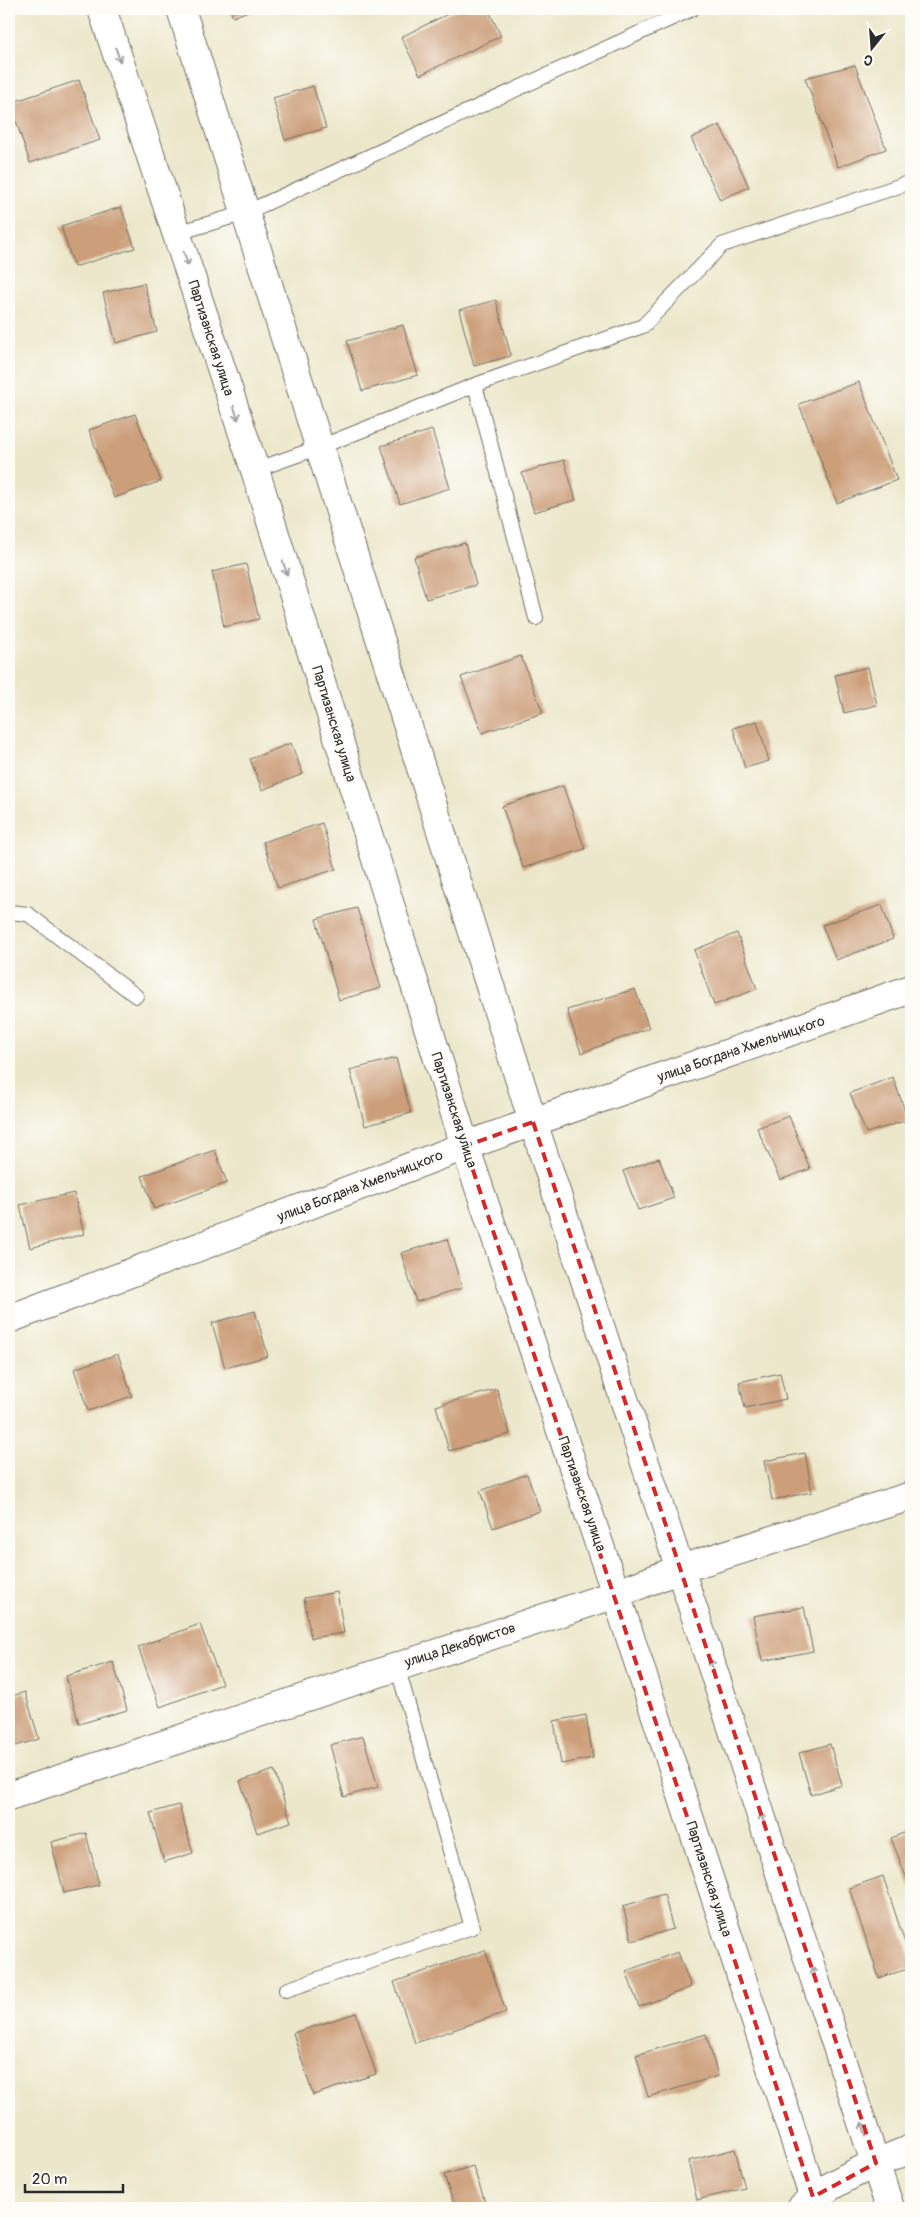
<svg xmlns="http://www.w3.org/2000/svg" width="920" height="2217" viewBox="0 0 920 2217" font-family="Pangolin,sans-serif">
	<rect width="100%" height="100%" fill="#fdfcf7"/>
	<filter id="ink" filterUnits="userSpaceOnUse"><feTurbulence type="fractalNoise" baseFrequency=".02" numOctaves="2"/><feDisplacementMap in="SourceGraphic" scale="10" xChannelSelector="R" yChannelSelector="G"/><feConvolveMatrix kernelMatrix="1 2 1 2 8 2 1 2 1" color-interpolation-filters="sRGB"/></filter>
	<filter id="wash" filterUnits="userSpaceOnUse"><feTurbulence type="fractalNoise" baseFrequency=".0096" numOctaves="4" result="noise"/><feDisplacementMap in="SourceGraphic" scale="20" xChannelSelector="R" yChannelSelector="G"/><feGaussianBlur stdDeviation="1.12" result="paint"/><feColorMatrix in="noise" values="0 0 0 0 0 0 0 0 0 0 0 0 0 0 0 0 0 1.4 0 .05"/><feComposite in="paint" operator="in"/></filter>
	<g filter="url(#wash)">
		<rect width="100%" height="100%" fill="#ece7ca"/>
		<g id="blocks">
			<path fill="#cc9f7a" d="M230 9H253L233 17Z
				M458 9H488L501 36 420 75 401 37Z
				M855 65 886 149 838 167 805 78Z
				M79 80 100 140 30 163 10 103Z
				M313 86 326 128 285 140 273 98Z
				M720 125 749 187 720 200 691 138Z
				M121 207 135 248 74 267 61 226Z
				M144 283 157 332 116 343 103 293Z
				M496 300 511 356 474 366 459 310Z
				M403 325 418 375 362 391 347 341Z
				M859 382 897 480 837 503 799 404Z
				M135 414 161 481 114 498 89 430Z
				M432 430 450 488 400 504 381 446Z
				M564 460 576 500 534 512 522 473Z
				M465 543 476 585 426 599 414 557Z
				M246 564 259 619 224 627 212 572Z
				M521 656 543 713 482 733 461 677Z
				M868 667 877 705 844 713 835 675Z
				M757 721 769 761 745 768 733 728Z
				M291 743 303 774 262 790 250 759Z
				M563 786 585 849 523 868 502 806Z
				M322 823 336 869 278 888 263 842Z
				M882 905 893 939 836 960 822 925Z
				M357 908 381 988 339 1000 316 919Z
				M737 933 757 989 714 1005 694 950Z
				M635 989 649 1028 581 1053 567 1010Z
				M396 1058 411 1113 365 1126 350 1070Z
				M893 1077 908 1120 866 1133 850 1093Z
				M789 1116 810 1169 780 1180 757 1128Z
				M215 1150 227 1183 154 1209 142 1176Z
				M659 1158 674 1198 638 1210 623 1171Z
				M74 1193 84 1234 30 1248 20 1205Z
				M447 1239 462 1288 416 1302 401 1253Z
				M255 1311 268 1356 225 1368 212 1323Z
				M118 1354 132 1396 88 1411 74 1369Z
				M780 1373 786 1399 745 1408 739 1382Z
				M497 1389 510 1434 449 1451 436 1406Z
				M805 1453 812 1492 772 1500 764 1461Z
				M527 1474 540 1511 493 1528 480 1491Z
				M337 1592 344 1633 311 1638 304 1598Z
				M804 1607 813 1651 762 1661 753 1616Z
				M200 1624 222 1684 160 1707 138 1647Z
				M113 1662 127 1710 79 1724 66 1676Z
				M25 1692 39 1739 9 1748V1697Z
				M586 1715 593 1758 561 1764 554 1721Z
				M363 1736 378 1787 344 1797 330 1745Z
				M830 1744 842 1785 811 1795 799 1753Z
				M274 1770 291 1822 257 1833 240 1781Z
				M179 1805 193 1853 164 1862 150 1813Z
				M911 1830V1889L891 1838Z
				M86 1833 99 1885 64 1893 51 1842Z
				M883 1876 911 1961V1968L879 1978 849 1888Z
				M664 1894 673 1929 632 1941 623 1906Z
				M485 1950 506 2012 415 2043 394 1982Z
				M678 1952 691 1987 639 2007 626 1971Z
				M356 2013 376 2074 313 2095 293 2033Z
				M706 2034 718 2076 648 2097 636 2055Z
				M735 2149 745 2188 697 2200 688 2161Z
				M473 2166 487 2208H455L444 2175Z"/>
		</g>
	</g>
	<g filter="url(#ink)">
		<use href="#blocks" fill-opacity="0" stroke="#6f6d63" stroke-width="1"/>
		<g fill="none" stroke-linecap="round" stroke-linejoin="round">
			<g stroke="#6f6d63" stroke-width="16">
				<path id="service" d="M177 233 245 213 692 9
					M475 385 536 618
					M255 470 320 447 475 385 643 326 722 245 911 182
					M9 912 28 914 136 996
					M286 1990 472 1927 397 1666"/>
			</g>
			<g stroke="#6f6d63" stroke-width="30">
				<path id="minor" d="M102 9 255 470 465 1146 616 1594 817 2208
					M181 9 533 1122 890 2208
					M9 1319 465 1146 911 989
					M9 1796 616 1594 680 1569 911 1496
					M801 2208C831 2181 873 2164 911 2149"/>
			</g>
			<use href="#service" stroke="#fff" stroke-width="14"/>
			<use href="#minor" stroke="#fff" stroke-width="28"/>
		</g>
		<defs><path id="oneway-shaft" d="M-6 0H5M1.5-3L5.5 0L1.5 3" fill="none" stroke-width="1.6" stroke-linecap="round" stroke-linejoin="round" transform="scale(1.25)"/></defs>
		<g stroke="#a0a0a0">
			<use href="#oneway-shaft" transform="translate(118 55) rotate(72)"/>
			<use href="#oneway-shaft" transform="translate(186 259) rotate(72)"/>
			<use href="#oneway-shaft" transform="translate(236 413) rotate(72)"/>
			<use href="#oneway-shaft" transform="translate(285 568) rotate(73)"/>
			<use href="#oneway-shaft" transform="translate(712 1666) rotate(-108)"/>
			<use href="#oneway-shaft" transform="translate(763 1820) rotate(-108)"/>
			<use href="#oneway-shaft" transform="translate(814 1974) rotate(-108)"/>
			<use href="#oneway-shaft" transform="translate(864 2129) rotate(-108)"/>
		</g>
	</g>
	<path fill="none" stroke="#d62828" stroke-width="4" stroke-dasharray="10 6" stroke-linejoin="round" d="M533 1122 876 2163 813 2197 465 1146Z"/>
	<g text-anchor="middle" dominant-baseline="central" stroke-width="5" stroke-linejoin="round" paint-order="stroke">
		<g font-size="14" fill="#2b2b2b" stroke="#fdfcf7">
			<text transform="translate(211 338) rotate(72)">Партизанская улица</text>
			<text transform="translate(334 724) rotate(73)">Партизанская улица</text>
			<text transform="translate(741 1049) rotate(-19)">улица Богдана Хмельницкого</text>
			<text transform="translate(454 1110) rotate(72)">Партизанская улица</text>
			<text transform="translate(360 1186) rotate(-21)">улица Богдана Хмельницкого</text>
			<text transform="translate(582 1494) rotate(71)">Партизанская улица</text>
			<text transform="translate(460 1645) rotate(-18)">улица Декабристов</text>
			<text transform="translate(709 1879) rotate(72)">Партизанская улица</text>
		</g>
	</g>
	<rect width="920" height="2217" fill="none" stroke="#fdfcf7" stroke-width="30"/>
	<g transform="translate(872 48) rotate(197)" stroke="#fdfcf7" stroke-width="4" paint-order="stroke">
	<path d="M0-4L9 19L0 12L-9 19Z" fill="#2b2b2b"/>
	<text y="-8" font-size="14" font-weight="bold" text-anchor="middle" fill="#2b2b2b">С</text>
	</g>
	<path d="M25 2184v8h98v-8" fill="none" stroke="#2b2b2b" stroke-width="2.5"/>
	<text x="32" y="2184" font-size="15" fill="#2b2b2b" stroke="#fdfcf7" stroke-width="4" paint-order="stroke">20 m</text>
</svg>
